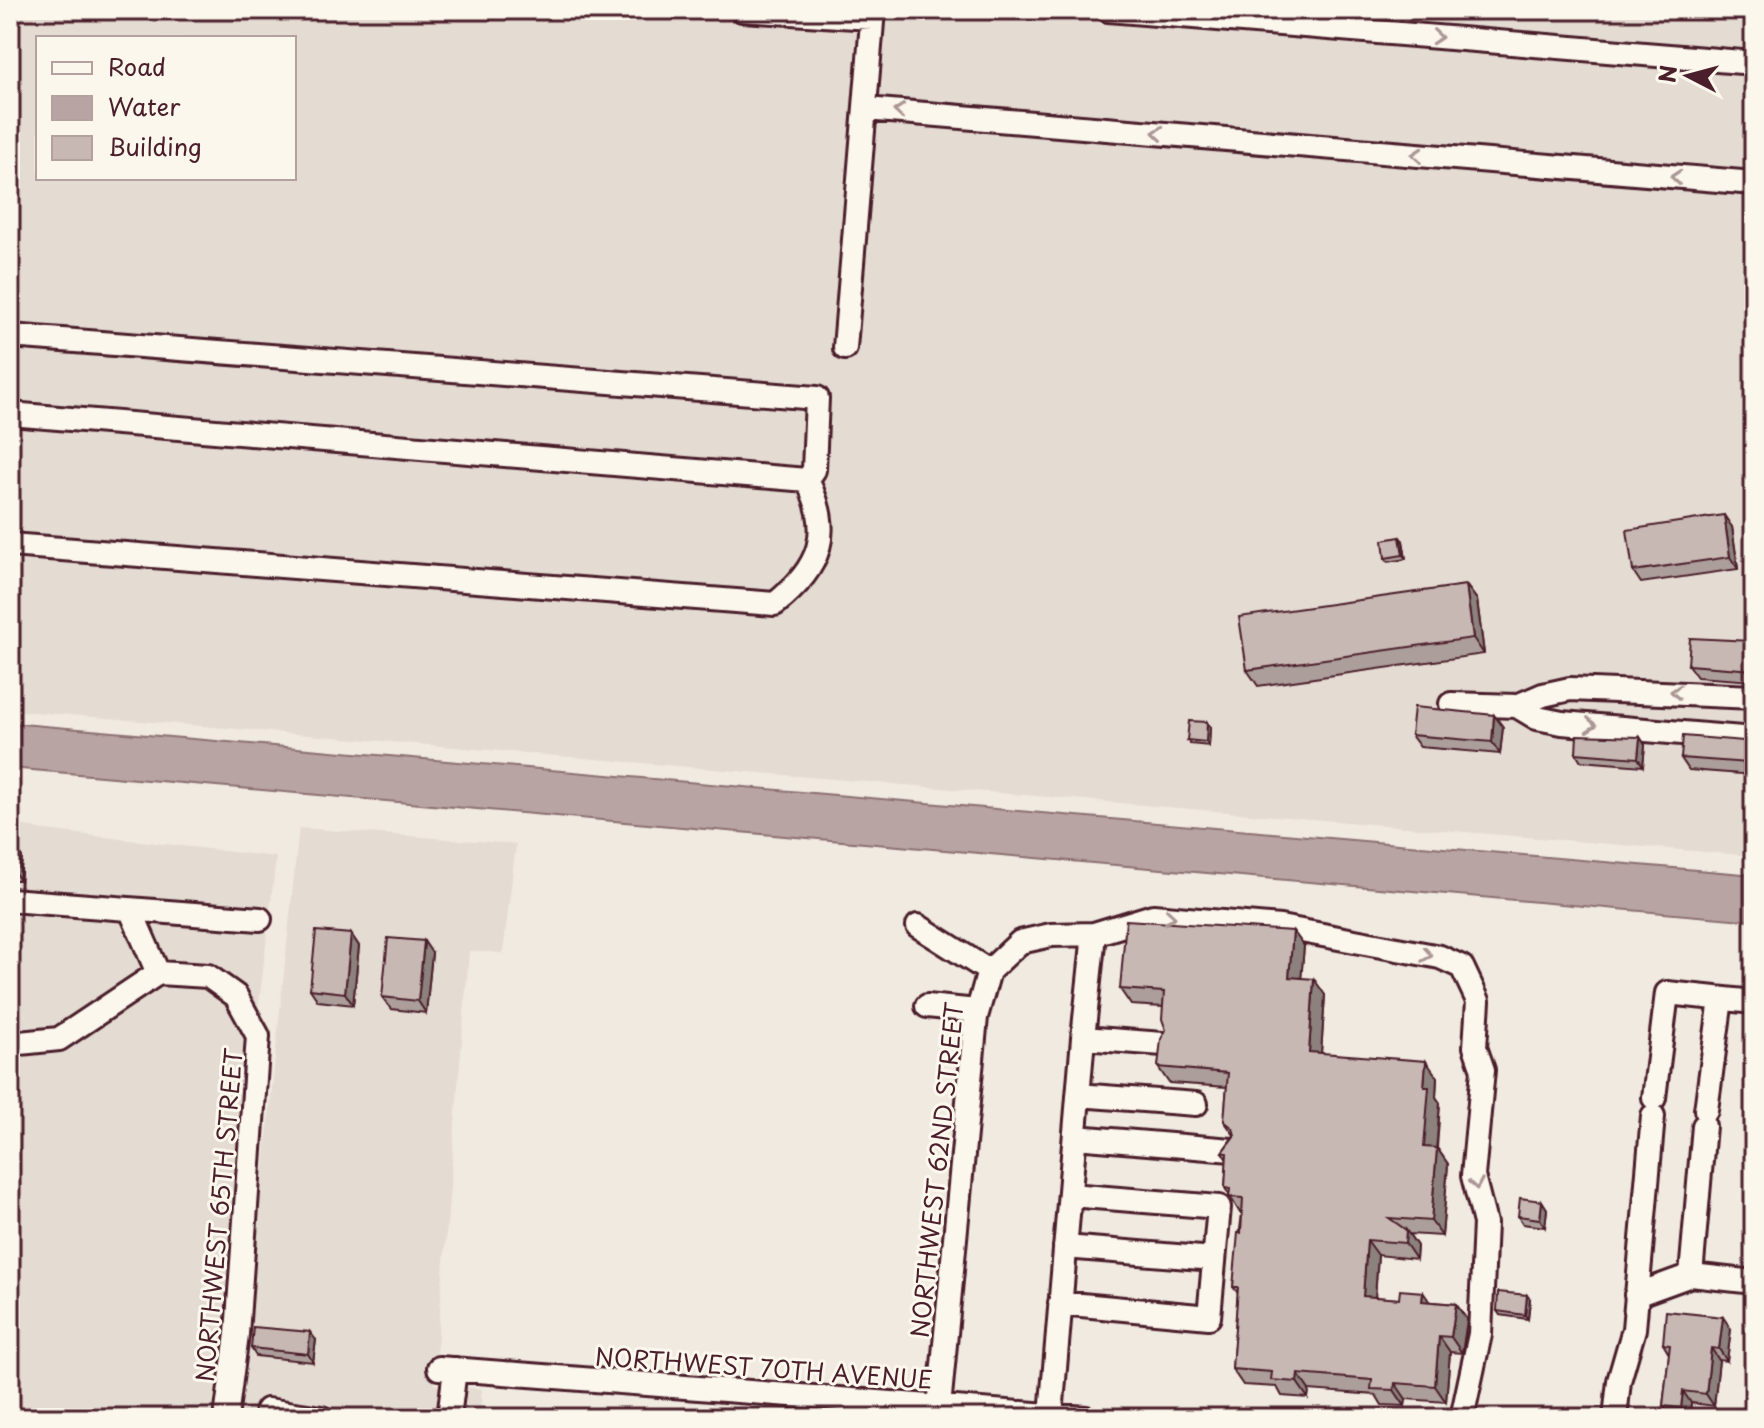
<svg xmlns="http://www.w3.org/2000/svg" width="1764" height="1428" viewBox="0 0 1764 1428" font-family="'Playpen Sans',sans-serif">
	<rect width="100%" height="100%" fill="#f0eae0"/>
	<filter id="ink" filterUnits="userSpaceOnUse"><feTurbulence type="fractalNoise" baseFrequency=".0125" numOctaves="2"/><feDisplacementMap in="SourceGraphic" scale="16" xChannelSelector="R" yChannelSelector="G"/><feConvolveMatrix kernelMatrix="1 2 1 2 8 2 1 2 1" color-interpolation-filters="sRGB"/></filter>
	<g filter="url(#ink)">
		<path fill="#e4dbd2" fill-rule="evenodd" d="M10 10H1754V856L10 710ZM38 38H294V178H38Z
			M10 821 36 829 276 857 211 1418H10Z
			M299 828 516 844 503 953 469 951 434 1384 482 1389 479 1418H238Z"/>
		<path fill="#b8a4a2" stroke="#8c6f72" stroke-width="2" d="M10 723 1754 875V921L10 768Z"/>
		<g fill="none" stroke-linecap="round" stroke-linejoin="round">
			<g stroke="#4a1f2b" stroke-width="28">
				<path id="minor" d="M742 10 872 18
					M1108 10 1754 63
					M866 109 1754 183
					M10 336 817 398 814 470 807 480
					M845 348 873 10
					M10 414 807 480C834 533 820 568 775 604L10 545
					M1451 704 1517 706 1537 718 1562 723 1754 739
					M1517 706 1543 695 1570 689 1754 697
					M10 900 260 919
					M131 911 158 973
					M918 926 989 971
					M927 1006 977 1011
					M1083 1038 1094 934
					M10 1044 59 1039 158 973 208 976 236 996 258 1036 237 1334 226 1418
					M1078 1095 1196 1104
					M1654 1098 1667 993 1754 1002
					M1706 1110 1721 999
					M1075 1137 1232 1150
					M1065 1247 1214 1259
					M1691 1275 1754 1282
					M1636 1295 1691 1275 1704 1126
					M1060 1303 1209 1317 1219 1207 1070 1195
					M439 1368 1086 1418
					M1051 1415 1083 1038 1163 1044
					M267 1418V1410L322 1418
					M449 1418 455 1369
					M938 1418 976 1017 989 971 1020 942 1051 935 1094 934 1153 916 1280 927 1440 957 1462 967 1478 1001 1475 1047 1483 1070 1473 1176 1485 1223 1480 1334 1462 1418
					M1615 1418 1619 1381 1634 1329 1653 1116"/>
			</g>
			<use href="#minor" stroke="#fbf7ec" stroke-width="22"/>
		</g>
		<path fill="#ac9e9a" stroke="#4a1f2b" stroke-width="2" d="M1732 527 1738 569 1641 583 1633 571Z
			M1403 541 1406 559 1388 562 1385 558Z
			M1466 585 1477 600 1484 654 1258 686 1247 670Z
			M1751 641 1754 645V681L1697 677 1688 665Z
			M1494 715 1503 727 1500 754 1420 747 1411 735Z
			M1210 727 1209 746 1190 744 1187 740Z
			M1640 737 1645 745 1643 766 1581 761 1576 753Z
			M1754 740V775L1689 770 1681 758 1744 741Z
			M10 848 22 857 20 880H10Z
			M1293 931 1304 946 1301 978 1325 995 1321 1053 1437 1077 1436 1097 1440 1103 1437 1148 1448 1164 1442 1236 1409 1234 1417 1246 1416 1259 1378 1255 1375 1297 1456 1304 1467 1320 1462 1353 1450 1352 1446 1402 1406 1399 1405 1406 1382 1405 1376 1395 1309 1390 1308 1398 1282 1396 1277 1387 1243 1385 1232 1369 1238 1293 1233 1287 1242 1213H1240L1225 1188 1227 1160 1222 1152 1234 1135 1224 1121 1227 1087 1169 1083 1158 1067 1166 1030 1163 1007 1131 1005 1120 989Z
			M351 934 359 946 353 1005 318 1001 310 989Z
			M432 953 426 1013 391 1009 382 997Z
			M1542 1201 1547 1209 1545 1227 1523 1224 1518 1216Z
			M1530 1299 1528 1319 1500 1315 1497 1311Z
			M1731 1329 1727 1361 1719 1360 1714 1406 1691 1403 1690 1418H1672L1663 1406 1669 1354 1663 1344Z
			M316 1340 313 1362 256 1356 251 1348Z"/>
		<path fill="#8c817d" stroke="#4a1f2b" stroke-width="2" d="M1724 515 1732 527 1738 569 1730 557Z
			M1400 537 1403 541 1406 559 1403 555Z
			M1466 585 1477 600 1484 654 1473 638Z
			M1494 715 1503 727 1500 754 1492 742Z
			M1207 722 1210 727 1209 746 1206 742Z
			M1640 737 1645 745 1643 766 1638 758Z
			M1749 759 1754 767V771L1748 763Z
			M16 849 22 857 20 880 14 872Z
			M1293 931 1304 946 1300 993 1289 977Z
			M351 934 359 946 353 1005 345 993Z
			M424 941 432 953 426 1013 418 1001Z
			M1314 979 1325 995 1320 1068 1309 1052Z
			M1426 1061 1437 1077 1436 1097 1440 1103 1435 1163 1424 1147V1087Z
			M1437 1148 1448 1164 1442 1236 1431 1221Z
			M1542 1201 1547 1209 1545 1227 1540 1219Z
			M1406 1230 1417 1246 1416 1259 1405 1243Z
			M1367 1240 1378 1255 1374 1312 1363 1296Z
			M1423 1292 1434 1308 1422 1301Z
			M1527 1295 1530 1299 1528 1319 1525 1315Z
			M1456 1304 1467 1320 1462 1353 1451 1337Z
			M1723 1317 1731 1329 1727 1361 1719 1349Z
			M310 1332 316 1340 313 1362 308 1354Z
			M1439 1336 1450 1352 1446 1402 1435 1386Z
			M1711 1348 1719 1360 1714 1406 1706 1394Z
			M1298 1374 1309 1390 1308 1398 1297 1382Z
			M1395 1383 1406 1399 1405 1406 1394 1390Z
			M1683 1391 1691 1403 1690 1418H1688L1681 1408Z"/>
		<path fill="#c8b8b3" stroke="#4a1f2b" stroke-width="2" d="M1724 515 1730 557 1633 571 1627 530Z
			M1400 537 1403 555 1385 558 1383 540Z
			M1466 585 1473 638 1247 670 1239 617Z
			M1690 638 1751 641V648H1754V670L1688 665Z
			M1414 707 1494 715 1492 742 1411 735Z
			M1189 721 1207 722 1206 742 1187 740Z
			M1577 735 1640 737 1638 758 1576 753Z
			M1683 736 1744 741 1754 740V760L1749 759 1748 763 1681 758Z
			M10 848 16 849 14 872H10Z
			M1126 920 1293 931 1289 977 1314 979 1309 1052 1426 1061 1424 1087H1429L1424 1147 1437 1148 1431 1221 1389 1218 1406 1230 1405 1243 1367 1240 1363 1296 1399 1299 1400 1290 1423 1292 1422 1301 1456 1304 1451 1337 1439 1336 1435 1386 1395 1383 1394 1390 1371 1389 1372 1380 1298 1374 1297 1382 1271 1380 1272 1372 1232 1369 1238 1287H1233L1238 1233H1241L1243 1198 1229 1197 1230 1189 1225 1188 1227 1153 1222 1152 1235 1135 1233 1128 1224 1121 1228 1073 1158 1067 1161 1039 1166 1030 1162 1019 1164 992 1120 989Z
			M316 931 351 934 345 993 310 989Z
			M388 938 424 941 418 1001 382 997Z
			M1520 1198 1542 1201 1540 1219 1518 1216Z
			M1498 1292 1527 1295 1525 1315 1497 1311Z
			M1666 1311 1723 1317 1719 1349 1711 1348 1706 1394 1683 1391 1681 1408 1663 1406 1670 1345 1663 1344Z
			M253 1327 310 1332 308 1354 251 1348Z"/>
		<defs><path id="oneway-chevron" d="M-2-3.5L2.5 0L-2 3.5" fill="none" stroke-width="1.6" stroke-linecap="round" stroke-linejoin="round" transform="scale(2)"/></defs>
		<g stroke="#ab9695">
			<use href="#oneway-chevron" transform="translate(1437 37) rotate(5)"/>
			<use href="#oneway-chevron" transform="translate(899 111) rotate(-175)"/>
			<use href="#oneway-chevron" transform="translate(1158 133) rotate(-175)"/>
			<use href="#oneway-chevron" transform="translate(1417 155) rotate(-175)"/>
			<use href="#oneway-chevron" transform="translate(1676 177) rotate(-175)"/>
			<use href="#oneway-chevron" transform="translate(1676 692) rotate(-176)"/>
			<use href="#oneway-chevron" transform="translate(1591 725) rotate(5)"/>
			<use href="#oneway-chevron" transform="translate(1170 917) rotate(5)"/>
			<use href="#oneway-chevron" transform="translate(1427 955) rotate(10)"/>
			<use href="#oneway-chevron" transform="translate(1476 1184) rotate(80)"/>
		</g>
	</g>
	<g text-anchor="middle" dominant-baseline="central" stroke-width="6" stroke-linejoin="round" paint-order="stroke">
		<g font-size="24" fill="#4a1f2b" stroke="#fbf7ec">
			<text transform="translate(936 1170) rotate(-84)">NORTHWEST 62ND STREET</text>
			<text transform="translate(218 1215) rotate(-85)">NORTHWEST 65TH STREET</text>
			<text transform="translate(764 1367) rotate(4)">NORTHWEST 70TH AVENUE</text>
		</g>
	</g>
	<rect width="1764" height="1428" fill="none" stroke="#fbf7ec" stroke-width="40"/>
	<rect x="20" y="20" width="1724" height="1388" fill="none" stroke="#4a1f2b" stroke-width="3" filter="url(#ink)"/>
	<rect x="36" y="36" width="260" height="144" fill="#fbf7ec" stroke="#b4a19f" stroke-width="2"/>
	<rect x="52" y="62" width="40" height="12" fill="#fbf7ec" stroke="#b4a19f" stroke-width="2"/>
	<text x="108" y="76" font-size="24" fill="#4a1f2b">Road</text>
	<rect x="52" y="96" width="40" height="24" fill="#b8a4a2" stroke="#b4a19f" stroke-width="2"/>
	<text x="108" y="116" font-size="24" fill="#4a1f2b">Water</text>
	<rect x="52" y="136" width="40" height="24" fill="#c8b8b3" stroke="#b4a19f" stroke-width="2"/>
	<text x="108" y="156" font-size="24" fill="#4a1f2b">Building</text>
	<g transform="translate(1688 76) rotate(276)" stroke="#fbf7ec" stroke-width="6" paint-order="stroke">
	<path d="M0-6L14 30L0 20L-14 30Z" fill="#4a1f2b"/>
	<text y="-12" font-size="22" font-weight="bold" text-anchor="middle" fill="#4a1f2b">N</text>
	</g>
</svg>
